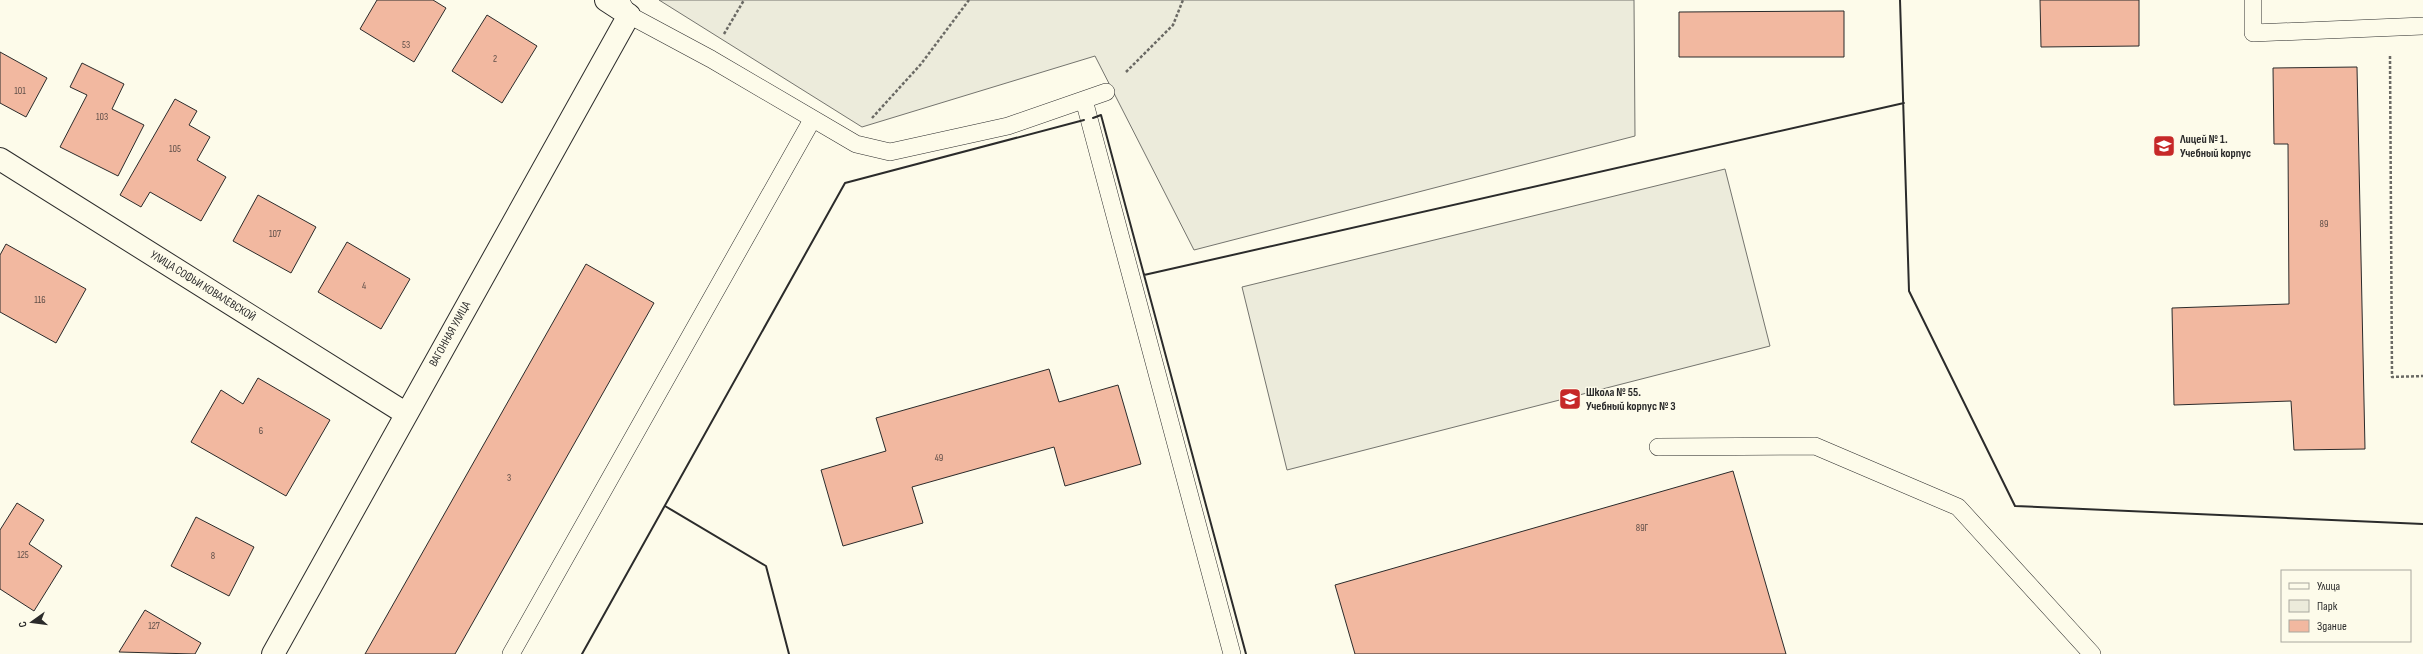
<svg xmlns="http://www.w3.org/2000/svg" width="2423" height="654" viewBox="0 0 2423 654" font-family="'Sofia Sans Condensed',sans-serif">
	<rect width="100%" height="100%" fill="#fdfbea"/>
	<path fill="#ecebdb" stroke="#74746e" d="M659 0H1634L1635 136 1194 250 1095 56 862 127Z
		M1725 169 1770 346 1287 470 1242 287Z"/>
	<path fill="#f2b8a0" stroke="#2b2b2b" d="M377 0H433L446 8 414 62 360 29Z
		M2040 0H2139V46L2041 47Z
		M1844 11V57H1679V12Z
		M487 15 537 46 502 103 452 71Z
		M0 52 47 78 26 117 0 103Z
		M82 63 124 84 112 109 144 125 118 176 60 147 87 95 70 87Z
		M2357 67 2365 449 2294 450 2291 401 2174 405 2172 308 2289 304 2288 144H2274L2273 68Z
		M175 99 197 111 189 125 210 137 197 160 226 177 201 221 150 192 141 207 120 195Z
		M258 195 316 227 291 273 233 241Z
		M347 242 410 279 381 329 318 292Z
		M6 244 86 289 56 343 0 312V255Z
		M586 264 654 303 455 654H365Z
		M1049 369 1059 402 1118 385 1141 464 1065 486 1054 447 912 487 923 523 843 546 821 470 886 451 876 418Z
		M258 378 330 420 286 496 191 442 221 390 243 404Z
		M1733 471 1786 654H1355L1335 585Z
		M17 503 44 520 29 544 62 566 34 611 0 589V530Z
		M196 517 254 547 229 596 171 566Z
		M145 610 201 643 195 654 119 652Z"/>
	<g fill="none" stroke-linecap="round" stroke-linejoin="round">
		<g stroke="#2b2b2b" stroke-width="18">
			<path id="lane" d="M2253 0V33L2423 26
				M623 5 629 15 711 59 856 144 890 152 1008 126 1106 92
				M1084 100 1232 654
				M1658 447 1815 446 1958 507 2092 654
				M511 654 812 120"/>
		</g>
		<g stroke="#2b2b2b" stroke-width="24">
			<path id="street" d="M0 159 405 413
				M273 654 629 15 606 0"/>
		</g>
		<path stroke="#6a6964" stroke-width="2.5" stroke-dasharray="3 2" stroke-linecap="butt" d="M724 34 744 0
			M2390 56 2392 377 2423 376
			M1126 72 1173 25 1183 0
			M872 118 921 64 969 0"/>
		<use href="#lane" stroke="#fdfbea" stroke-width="17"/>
		<use href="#street" stroke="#fdfbea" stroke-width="22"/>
		<path stroke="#2b2b2b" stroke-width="2" d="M1900 0 1909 291 2015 506 2423 524
			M1093 118 1101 115 1246 654
			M1144 275 1904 103
			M665 506 766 566 789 654
			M582 654 845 183 1084 120"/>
	</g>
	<defs>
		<g id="school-square" transform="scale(1.15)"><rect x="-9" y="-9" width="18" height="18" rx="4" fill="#c62828" stroke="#fdfbea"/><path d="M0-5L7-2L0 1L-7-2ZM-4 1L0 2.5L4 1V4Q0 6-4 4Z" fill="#fff"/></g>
	</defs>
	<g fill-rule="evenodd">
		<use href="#school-square" x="2164" y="146"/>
		<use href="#school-square" x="1570" y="399"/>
	</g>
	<g text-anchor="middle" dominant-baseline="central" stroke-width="3" stroke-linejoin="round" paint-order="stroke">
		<g font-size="10" fill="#5d4e48">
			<text x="406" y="45">53</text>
			<text x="495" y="59">2</text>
			<text x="20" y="91">101</text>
			<text x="102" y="117">103</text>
			<text x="175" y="149">105</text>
			<text x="2324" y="224">89</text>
			<text x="275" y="234">107</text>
			<text x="364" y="286">4</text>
			<text x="40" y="300">116</text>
			<text x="261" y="431">6</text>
			<text x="939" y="458">49</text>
			<text x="509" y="478">3</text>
			<text x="1642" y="528">89Г</text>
			<text x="23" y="555">125</text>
			<text x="213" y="556">8</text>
			<text x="154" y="626">127</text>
		</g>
		<g font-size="12" font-weight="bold" fill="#2b2b2b" stroke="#fdfbea" text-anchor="start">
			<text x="2180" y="139">Лицей № 1.<tspan x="2180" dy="14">Учебный корпус</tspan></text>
			<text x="1586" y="392">Школа № 55.<tspan x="1586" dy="14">Учебный корпус № 3</tspan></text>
		</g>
		<g font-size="12" fill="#2b2b2b" stroke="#fdfbea">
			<text transform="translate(203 286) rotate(32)">УЛИЦА СОФЬИ КОВАЛЕВСКОЙ</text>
			<text transform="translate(450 334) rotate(-61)">ВАГОННАЯ УЛИЦА</text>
		</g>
	</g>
	<rect x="2281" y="570" width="130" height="72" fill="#fdfbea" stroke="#a9a89e"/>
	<rect x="2289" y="583" width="20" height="6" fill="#fdfbea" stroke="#a9a89e"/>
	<text x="2317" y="590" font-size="12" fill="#2b2b2b">Улица</text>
	<rect x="2289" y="600" width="20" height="12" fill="#ecebdb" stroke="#a9a89e"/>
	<text x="2317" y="610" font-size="12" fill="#2b2b2b">Парк</text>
	<rect x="2289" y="620" width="20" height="12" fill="#f2b8a0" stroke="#a9a89e"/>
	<text x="2317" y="630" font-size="12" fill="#2b2b2b">Здание</text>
	<g transform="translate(32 622) rotate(256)" stroke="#fdfbea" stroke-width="3" paint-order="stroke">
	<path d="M0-3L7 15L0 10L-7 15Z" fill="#2b2b2b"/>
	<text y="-6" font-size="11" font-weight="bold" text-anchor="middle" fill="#2b2b2b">С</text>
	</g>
</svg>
